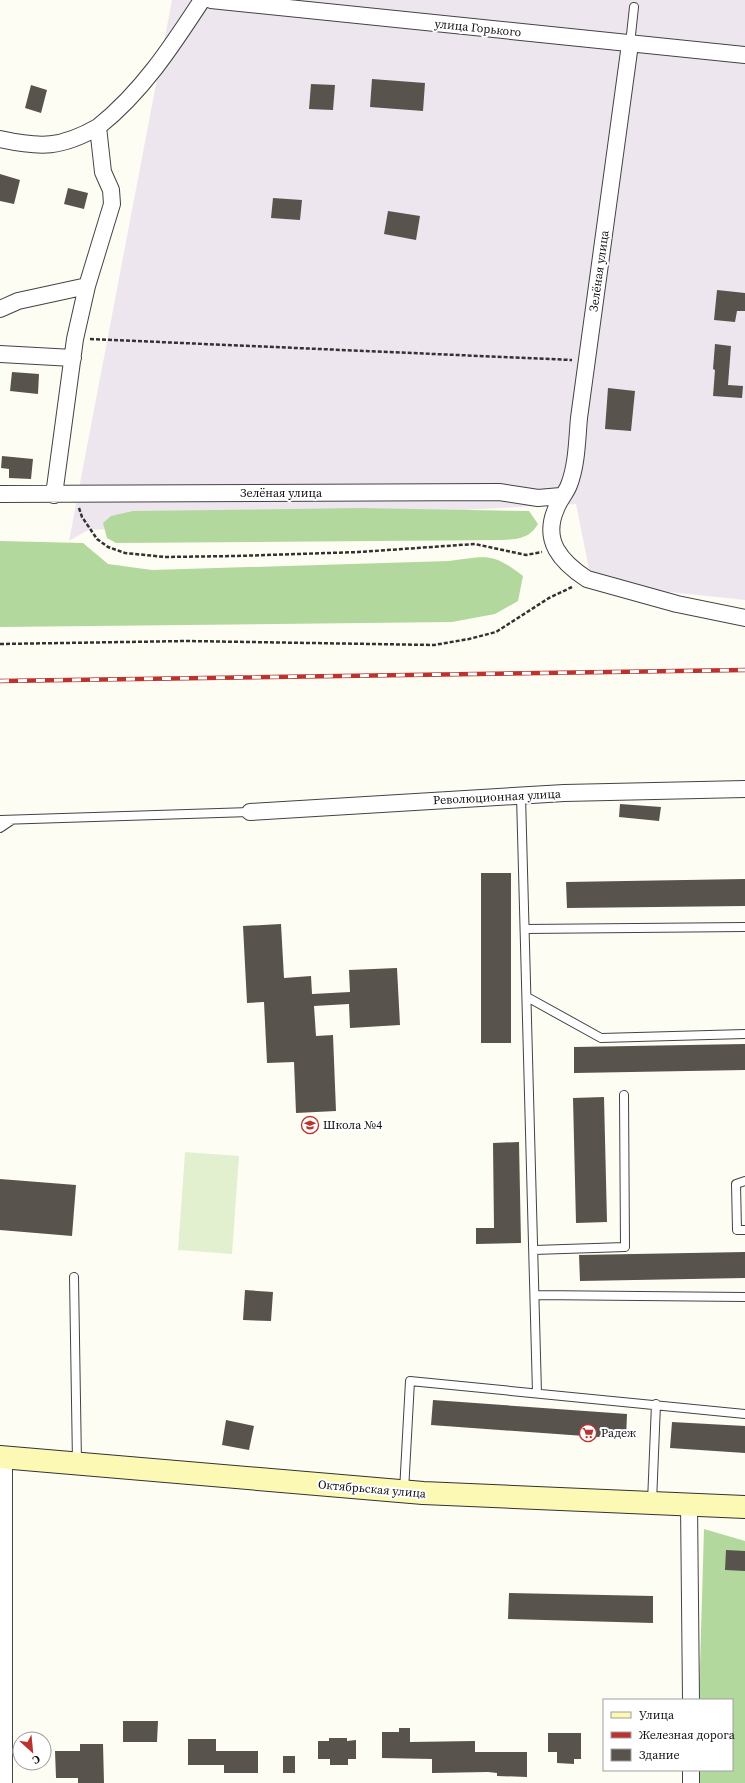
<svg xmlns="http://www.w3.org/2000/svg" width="745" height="1783" viewBox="0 0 745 1783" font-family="'Source Serif 4',serif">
	<rect width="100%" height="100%" fill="#fefdf4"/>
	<path fill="#eee6ee" d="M172 0H745V600L592 584 576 504 88 530 69 541Z"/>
	<path fill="#b3d89e" d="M361 508 529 511 538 524C529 539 518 539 502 540L116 543 107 538 103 523 111 516 133 511Z
		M0 541 83 543 108 564 152 570 449 561C487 556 492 552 523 576L518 601 495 614 452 622 0 627Z
		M704 1529 745 1541V1783H697V1770H732V1700H699Z"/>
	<path fill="#e2f0d0" d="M185 1152 239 1156 232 1254 178 1250Z"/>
	<path fill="#59534d" d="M372 79 425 83 423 111 370 107Z
		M311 84 335 85 333 110 309 109Z
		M31 85 47 90 41 113 25 108Z
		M0 174 20 180 14 204 0 201Z
		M68 188 88 193 84 209 64 204Z
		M273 198 302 200 300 220 271 218Z
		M388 211 420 216 416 240 384 234Z
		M717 290 745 293V311H737L735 322 714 320Z
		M715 344 731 346 728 385 743 386 742 398 713 396 715 370 713 369Z
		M12 372 39 374 38 394 10 391Z
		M608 388 635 391 631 431 605 429Z
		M2 456 33 459 31 479 9 478V469L1 468Z
		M620 804 661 807 659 821 619 817Z
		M481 873H511V1043H481Z
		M745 879V906L567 908 566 882Z
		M281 924 284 978 311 976 312 994 350 992 349 970 397 968 400 1025 350 1028 349 1004 314 1006 316 1036 333 1035 336 1111 296 1113 294 1062 267 1063 264 1002 247 1003 243 926Z
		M745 1044V1070L574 1073V1047Z
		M604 1097 607 1222 576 1223 573 1098Z
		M519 1142 521 1243 476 1244V1228H494L493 1143Z
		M0 1179 76 1185 72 1236 0 1230Z
		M745 1252V1278L580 1281 579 1255Z
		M245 1290 273 1292 271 1321 243 1320Z
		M433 1400 627 1414 626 1439 431 1425Z
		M226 1420 254 1426 249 1450 222 1445Z
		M672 1422 745 1426V1453L670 1448Z
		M726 1550 745 1551V1571L725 1570Z
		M509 1593 653 1596V1623L508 1619Z
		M123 1721H158L157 1742H123Z
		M399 1728H410V1742L475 1741V1752H527V1777L497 1776V1773L488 1772 432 1773V1759L382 1758V1732H399Z
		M548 1733H581V1759H574V1764L557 1763V1752H548Z
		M329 1738H347V1741L356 1740V1759H348V1765H330V1759H318V1741H329Z
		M188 1739H216V1751H258V1773H224V1765H188Z
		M80 1744H103L104 1783H78V1778H56L55 1751H80Z
		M283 1756H295V1773H283Z"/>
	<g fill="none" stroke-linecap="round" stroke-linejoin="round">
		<g stroke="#434343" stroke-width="10">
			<path id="lane" d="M630 44 634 7
				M521 796 537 1393
				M0 820 250 812
				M0 828 12 820
				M525 929 745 927
				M527 997 601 1038 745 1034
				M745 1181 736 1184 737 1230H745
				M534 1250 625 1247 624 1095
				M74 1277 77 1463
				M535 1295 745 1297
				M404 1491 410 1381 745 1414
				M652 1502 656 1404"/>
		</g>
		<g stroke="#434343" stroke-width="18">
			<path id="street" d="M211 0 745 55
				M630 44 579 418C577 440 577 464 569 485 566 493 559 500 556 509 542 541 561 562 587 579L677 604 745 618
				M0 139C41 148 61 148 98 127
				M0 309 18 301 87 286
				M0 354 73 358
				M0 494 499 492 538 498 561 496
				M54 495 75 339 87 286 112 204 111 190 103 172 98 127C142 92 172 46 202 0
				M250 812 564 793 745 789
				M4 1457V1783
				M689 1504 691 1700
				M691 1770V1783"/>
		</g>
		<g stroke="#323232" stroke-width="24">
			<path id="secondary" d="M0 1457 423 1493 745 1507"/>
		</g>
		<path stroke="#323232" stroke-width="2.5" stroke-dasharray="4 2" stroke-linecap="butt" d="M90 339 572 360
			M79 508 82 517 97 539 108 547 125 553 165 557 236 556 359 552 475 544 526 555 542 552
			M0 644 187 641 434 645 469 639 496 632 549 598 572 587"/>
		<use href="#lane" stroke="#fff" stroke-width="8"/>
		<use href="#street" stroke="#fff" stroke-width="16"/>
		<use href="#secondary" stroke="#fbf9b3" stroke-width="22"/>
		<g stroke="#bb332e" stroke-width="4.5">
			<path id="rail" d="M0 681 745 670"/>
		</g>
		<use href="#rail" stroke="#fff" stroke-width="3" stroke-dasharray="9" stroke-linecap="butt"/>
	</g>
	<defs>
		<g id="school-ring" transform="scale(0.9)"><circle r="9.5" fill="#fff" stroke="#bb332e" stroke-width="1.5"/><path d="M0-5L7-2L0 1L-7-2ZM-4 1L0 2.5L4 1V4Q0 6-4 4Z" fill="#bb332e"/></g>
		<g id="supermarket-ring" transform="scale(0.9)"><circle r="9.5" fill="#fff" stroke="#bb332e" stroke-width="1.5"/><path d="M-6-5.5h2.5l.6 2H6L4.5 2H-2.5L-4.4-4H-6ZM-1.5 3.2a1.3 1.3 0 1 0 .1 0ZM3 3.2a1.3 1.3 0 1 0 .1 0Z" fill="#bb332e"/></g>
	</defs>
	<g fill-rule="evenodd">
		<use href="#school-ring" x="310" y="1125"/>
		<use href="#supermarket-ring" x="588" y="1433"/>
	</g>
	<g text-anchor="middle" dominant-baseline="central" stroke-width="4" stroke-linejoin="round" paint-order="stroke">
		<g font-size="12" fill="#101010" stroke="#fff">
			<text transform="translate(478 28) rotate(6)">улица Горького</text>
			<text transform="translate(599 271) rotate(-82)">Зелёная улица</text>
			<text x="281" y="493">Зелёная улица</text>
			<text transform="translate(497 797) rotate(-3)">Революционная улица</text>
			<text transform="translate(372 1489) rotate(5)">Октябрьская улица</text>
		</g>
		<g font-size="12" fill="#101010" stroke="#fff" text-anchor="start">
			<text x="323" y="1125">Школа №4</text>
			<text x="601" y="1433">Радеж</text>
		</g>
	</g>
	<rect x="603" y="1699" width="130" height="72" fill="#ffffff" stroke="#9f9f9f"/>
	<rect x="611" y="1712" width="20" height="6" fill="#fbf9b3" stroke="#9f9f9f"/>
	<text x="639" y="1719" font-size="12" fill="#101010">Улица</text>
	<rect x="611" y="1732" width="20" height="6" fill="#bb332e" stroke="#9f9f9f"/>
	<text x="639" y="1739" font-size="12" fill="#101010">Железная дорога</text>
	<rect x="611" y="1749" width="20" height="12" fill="#59534d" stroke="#9f9f9f"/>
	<text x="639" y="1759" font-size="12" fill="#101010">Здание</text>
	<g transform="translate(32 1751) rotate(153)"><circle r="19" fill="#ffffff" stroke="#9f9f9f"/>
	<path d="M0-3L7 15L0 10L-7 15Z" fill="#bb332e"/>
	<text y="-6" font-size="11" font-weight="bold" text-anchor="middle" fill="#101010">С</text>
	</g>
</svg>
